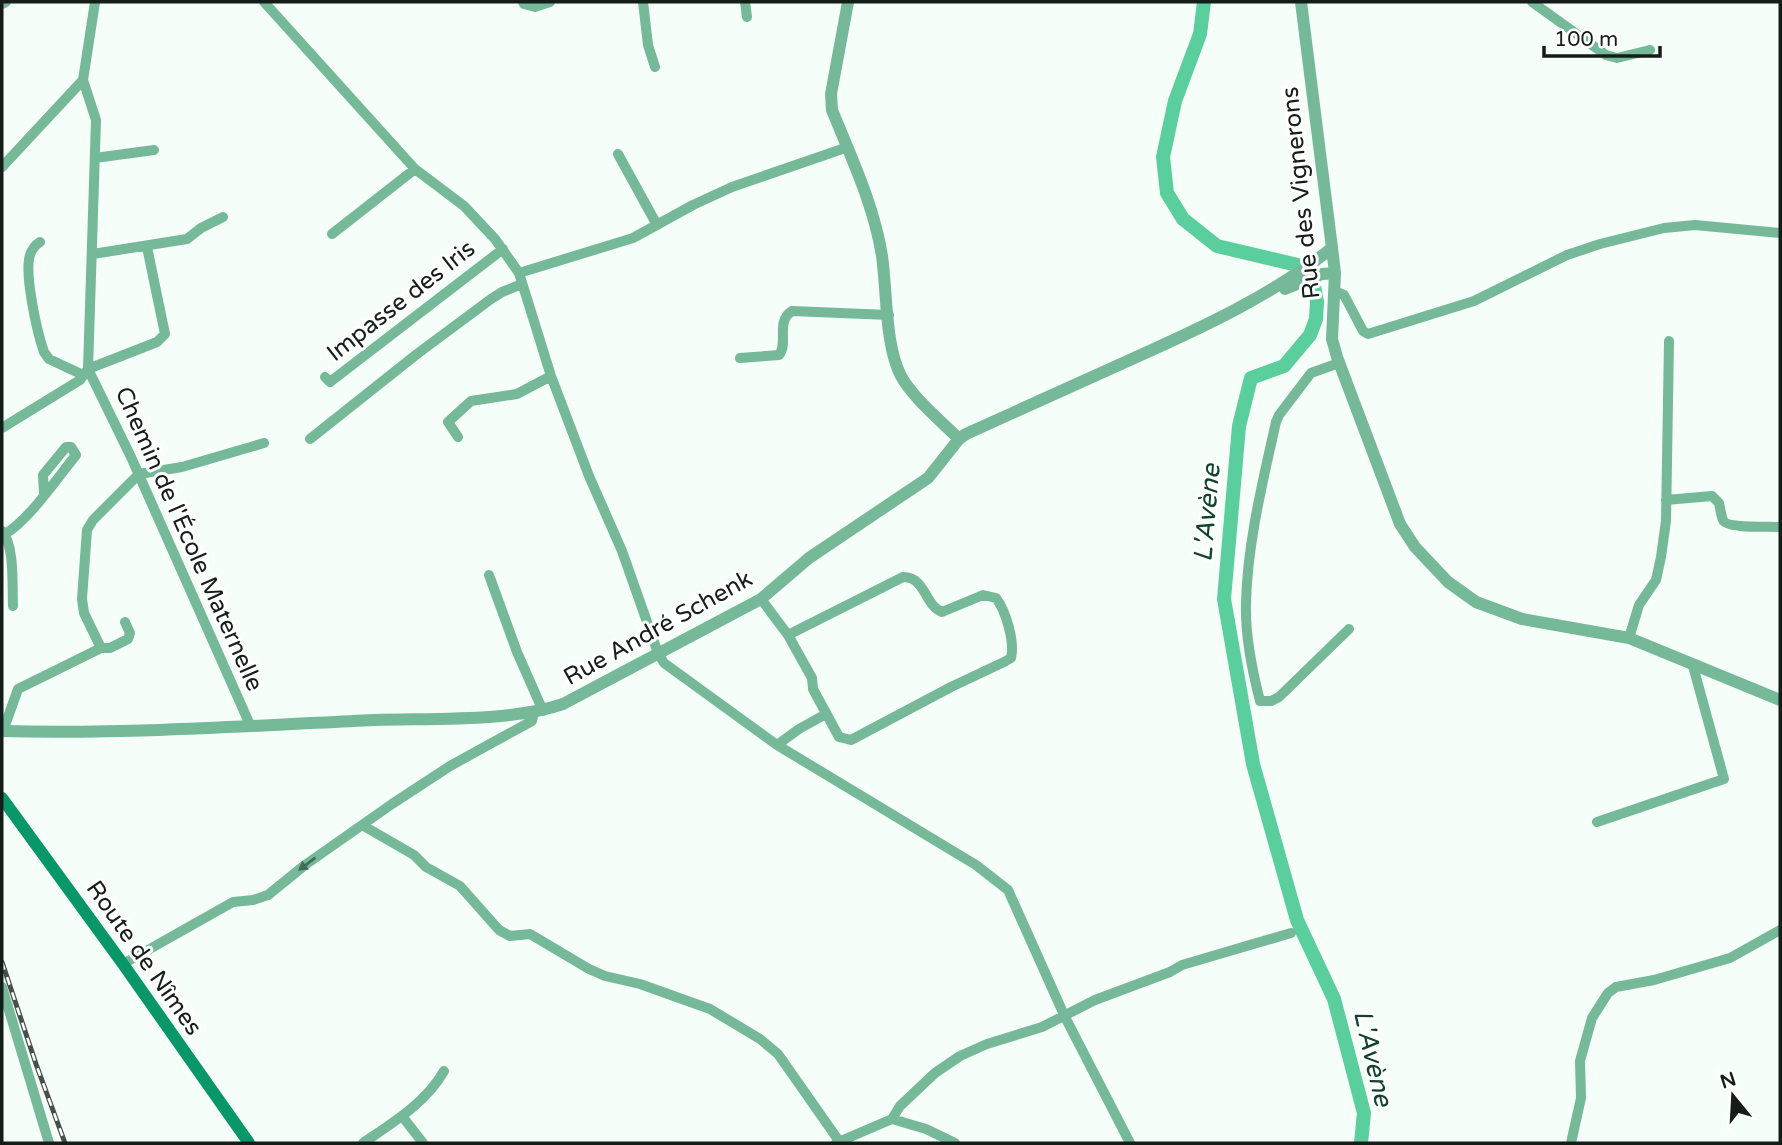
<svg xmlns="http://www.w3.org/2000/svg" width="1782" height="1145" viewBox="0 0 1782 1145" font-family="'Varela Round',sans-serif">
	<rect width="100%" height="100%" fill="#f5fef9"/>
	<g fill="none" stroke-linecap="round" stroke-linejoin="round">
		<path stroke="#5acf9d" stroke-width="14" d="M1204 2 1200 34 1175 101 1163 157 1167 193 1183 219 1217 246 1302 266 1313 280 1317 302 1316 319 1310 335 1284 366 1251 378 1239 426 1224 599 1253 764 1297 920 1334 999 1364 1113 1361 1143"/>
		<path stroke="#75b999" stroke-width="10" d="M264 2 415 169 464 206 495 239 519 273 551 376 589 476 622 551 658 653 664 663 777 745 976 865 1008 890 1065 1017 1130 1143
			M523 2 524 4 535 7 550 2
			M643 2 648 45 655 67
			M745 2 747 17
			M1532 2 1606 55 1617 58 1650 50
			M2 4 6 2
			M618 154 657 225
			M95 158 154 150
			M2 167 83 80
			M332 234 415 169
			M40 242C35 245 32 249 30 255 24 274 37 332 44 352L49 359 83 375
			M147 247 165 334 157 342 88 369 131 457 251 727
			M93 254 187 239 201 228 223 217
			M519 273 633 238 693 205 732 187 848 147
			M1334 291 1344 295 1363 331 1368 334 1474 301 1567 255 1600 244 1664 228 1695 225 1780 233
			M740 358 779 355C789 343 775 322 792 311L889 315
			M1339 363 1311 373 1279 415 1276 422C1263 480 1247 545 1246 604 1245 636 1252 670 1260 701H1271L1279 697 1349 629
			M325 377 330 382 503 249
			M2 428 80 380 88 369 96 120 83 80 95 2
			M458 437 448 422 471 401 517 394 551 376
			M310 439 417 354 491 299 502 292 522 284
			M139 474 182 467 264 443
			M1666 500 1712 496 1719 503C1720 507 1721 516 1723 520 1727 529 1770 526 1780 527
			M2 531C15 546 12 586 13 606
			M5 534C29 520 58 477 76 455L71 447H66L43 475 44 493
			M489 575 517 652 543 711
			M761 599 788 635 812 678 813 689 839 737 851 740 951 687 1004 662 1011 658C1015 642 1006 611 996 598L983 595 942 612C924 605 926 577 903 577L788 635
			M1629 638 1639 605 1656 580 1661 557 1666 521 1669 341
			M101 648 84 613 82 599 87 530 93 520 139 474
			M3 731 18 689 101 648H110L128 639 130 633 125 622
			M777 745 799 729 826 714
			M1597 822 1724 779 1693 666
			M362 825 414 855 426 867 460 886 499 930 510 936 530 934 589 969 605 976 640 984 710 1009 760 1039 778 1054 839 1141
			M123 964 233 902 253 900 268 895 305 865 392 804 450 766 532 721 534 712
			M2 987 49 1143
			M402 1116 423 1143
			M892 1119 926 1129 955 1143
			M363 1143C392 1123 426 1103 444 1071
			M836 1143 892 1119 900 1106 935 1073 960 1056 987 1044 1042 1027 1095 1000 1170 972 1182 965 1291 933
			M1571 1143 1581 1098 1580 1061 1592 1018 1608 993 1616 987 1654 980 1730 958 1780 930"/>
		<path stroke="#75b999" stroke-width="12" d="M848 2 831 94 832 110C851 157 874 205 882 256 887 291 885 346 901 376 913 398 941 421 959 439
			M1301 2 1332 248 1335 273 1332 339 1337 357 1400 524 1415 547 1448 582 1476 602 1522 619 1629 638 1780 700
			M1285 289 1322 274 1335 273
			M2 731C126 734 250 726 374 720 430 718 511 722 563 704L761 599 809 558 928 478 959 439 966 434C1021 409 1076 384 1132 359 1201 328 1271 296 1332 248"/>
		<path stroke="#099769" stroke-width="12" d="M2 798 123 964 249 1143"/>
		<g stroke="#474f4b" stroke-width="5">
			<path id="rail" d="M2 962 36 1064 65 1143"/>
		</g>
		<use href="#rail" stroke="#fff" stroke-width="2.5" stroke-dasharray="8" stroke-linecap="butt"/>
	</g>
	<defs><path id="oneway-solid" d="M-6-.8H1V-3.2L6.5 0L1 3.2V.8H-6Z" transform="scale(1.75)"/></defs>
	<use fill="#456b59" href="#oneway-solid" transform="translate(307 864) rotate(143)"/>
	<g text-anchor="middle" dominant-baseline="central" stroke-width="6" stroke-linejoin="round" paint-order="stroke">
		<g font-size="24" fill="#151d19" stroke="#fff">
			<text transform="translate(1301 193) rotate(-96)">Rue des Vignerons</text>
			<text transform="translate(401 301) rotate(-38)">Impasse des Iris</text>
			<text transform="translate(189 539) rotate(66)">Chemin de l'École Maternelle</text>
			<text transform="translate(658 628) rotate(-29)">Rue André Schenk</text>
			<text transform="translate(144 958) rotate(55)">Route de Nîmes</text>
		</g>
		<g font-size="26" font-style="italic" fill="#11432f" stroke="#fff">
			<text transform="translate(1207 513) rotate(-85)">L'Avène</text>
			<text transform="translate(1373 1058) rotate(77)">L'Avène</text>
		</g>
	</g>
	<rect width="1782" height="1145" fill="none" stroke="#151d19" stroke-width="7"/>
	<g transform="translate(1733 1096) rotate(342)" stroke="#ffffff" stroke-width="5" paint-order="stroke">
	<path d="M0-5L12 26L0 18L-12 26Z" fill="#151d19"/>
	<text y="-10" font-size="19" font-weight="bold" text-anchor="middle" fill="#151d19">N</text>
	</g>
	<path d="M1544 46v10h116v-10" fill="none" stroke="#151d19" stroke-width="3.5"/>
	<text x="1554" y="46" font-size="21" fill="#151d19" stroke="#ffffff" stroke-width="5" paint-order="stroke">100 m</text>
</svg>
